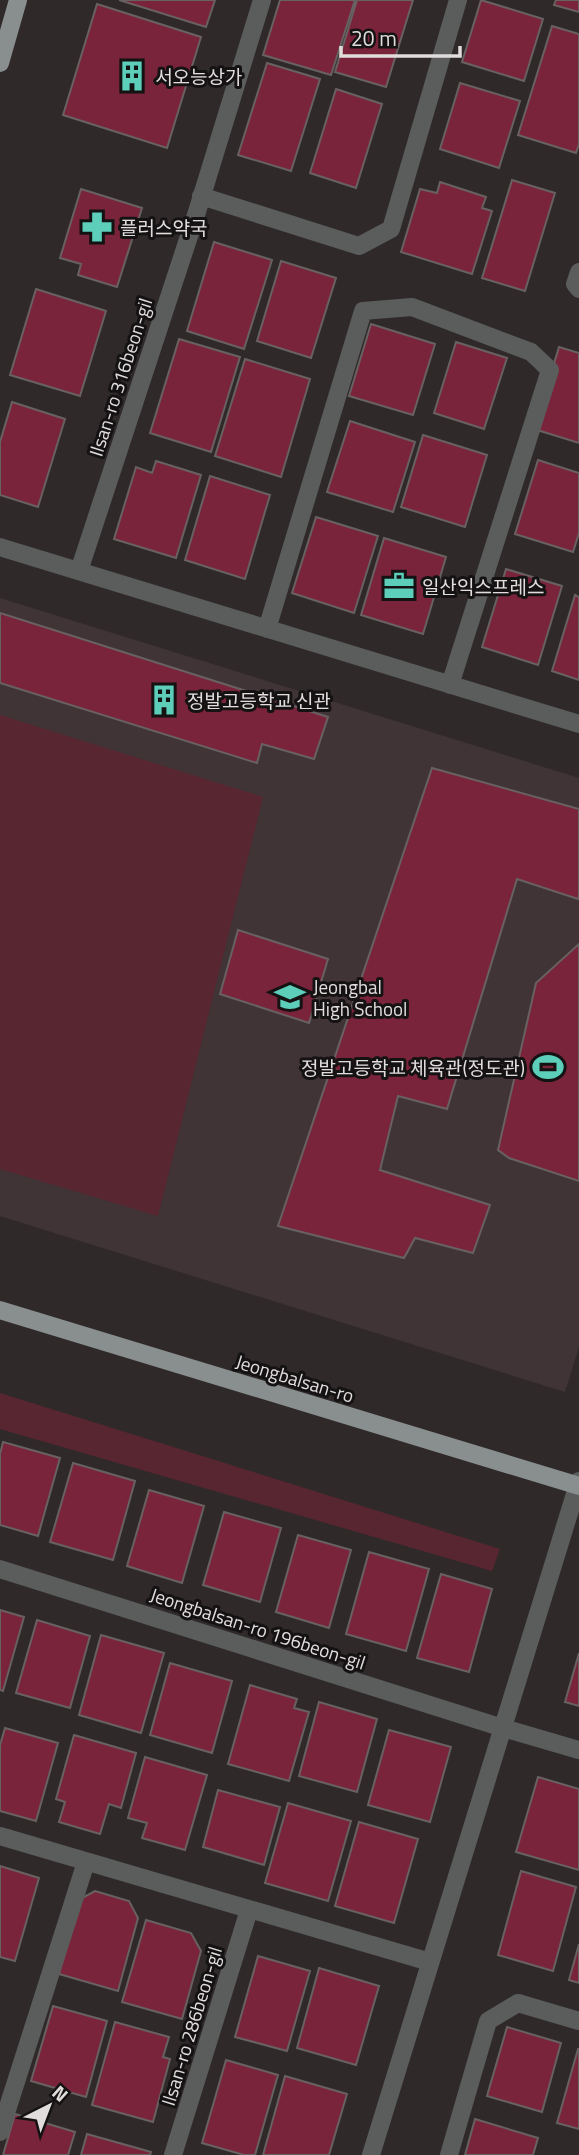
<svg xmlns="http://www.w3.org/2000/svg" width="579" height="2155" viewBox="0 0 579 2155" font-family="'Titillium Web','Noto Sans KR',sans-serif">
	<rect width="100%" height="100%" fill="#2f292a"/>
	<path fill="#403436" d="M0 598 579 778V1347L565 1392 0 1216Z"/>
	<path fill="#582630" d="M0 715 263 797 158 1216 0 1169Z
		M0 1393 500 1549 492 1571 0 1429Z"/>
	<path fill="#7a243b" stroke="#686162" stroke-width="2" d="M119 0H215L206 27Z
		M280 0H355L331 75 263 55Z
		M357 0H413L386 87 335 72Z
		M481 0 543 19 524 81 462 62Z
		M556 0H579V12L554 5Z
		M97 4 201 37 167 148 63 115Z
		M552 26 579 34V144L576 153 518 135Z
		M267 63 320 79 291 171 238 155Z
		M460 83 520 101 499 168 440 149Z
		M336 89 382 104 356 188 310 173Z
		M512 180 555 193 525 291 482 278Z
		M440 182 486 197 482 208 492 211 472 274 401 252 420 189 437 193Z
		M81 189 142 208 117 287 78 275 81 264 60 258Z
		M214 242 272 260 244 349 187 331Z
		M281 261 336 278 311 358 257 341Z
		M36 289 106 311 80 396 10 375Z
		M371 324 435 344 413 415 349 396Z
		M179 339 240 357 211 452 150 433Z
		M456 342 507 358 484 429 434 413Z
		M559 347 579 353V443L534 429Z
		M245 359 310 379 281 477 215 456Z
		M12 402 65 419 38 507 0 495V442Z
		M350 421 415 442 393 512 327 492Z
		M423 435 487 455 465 527 401 507Z
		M538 460 579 473V533L573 552 515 534Z
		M156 461 201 475 176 558 114 539 136 467 152 473Z
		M210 476 270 495 245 579 185 560Z
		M316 517 378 536 354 613 292 593Z
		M384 538 446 557 423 634 361 615Z
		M506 569 562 586 538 665 482 647Z
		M575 595 579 597V680L552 671Z
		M0 613 328 717 314 759 262 744 257 763 0 683Z
		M432 768 579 809V896L578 899 517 879 447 1109 398 1096 380 1170 490 1205 473 1253 415 1238 404 1258 278 1226Z
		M238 930 328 959 309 1023 220 994Z
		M579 944V1181L509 1158 498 1150 536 983Z
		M3 1442 60 1458 38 1536 0 1525V1454Z
		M73 1463 135 1481 113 1560 50 1542Z
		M149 1490 204 1506 182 1583 127 1566Z
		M224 1512 281 1528 260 1602 203 1585Z
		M298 1535 351 1550 329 1628 276 1612Z
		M369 1552 429 1569 406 1651 346 1634Z
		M441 1574 492 1589 469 1672 417 1658Z
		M0 1610 24 1617 3 1691 0 1690Z
		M37 1620 90 1636 70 1708 16 1693Z
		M101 1635 164 1653 141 1733 79 1715Z
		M579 1653V1706L565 1702Z
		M170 1663 232 1681 212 1753 150 1735Z
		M250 1685 297 1699 294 1708 309 1712 289 1781 228 1764Z
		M319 1702 377 1719 357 1792 299 1776Z
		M5 1728 58 1743 36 1821 0 1811V1745Z
		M389 1730 451 1747 430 1822 368 1805Z
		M74 1735 136 1753 121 1808 109 1804 100 1834 59 1822 65 1802 56 1799Z
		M145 1757 207 1775 185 1850 142 1838 147 1823 128 1818Z
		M538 1777 579 1789V1870L516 1852Z
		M218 1790 280 1807 264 1865 203 1847Z
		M288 1803 351 1821 328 1901 265 1883Z
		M359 1822 418 1839 394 1923 335 1906Z
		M0 1866 39 1878 15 1961 0 1957Z
		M521 1871 576 1887 553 1971 498 1955Z
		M95 1891 129 1901 138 1918 118 1991 59 1974 80 1899Z
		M146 1920 191 1933 201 1951 182 2019 122 2002Z
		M579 1944V1983L569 1980Z
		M258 1956 310 1971 287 2051 235 2037Z
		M319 1968 379 1986 356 2065 297 2048Z
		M53 2006 107 2021 86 2097 31 2081Z
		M115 2022 169 2037 163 2057 170 2059 153 2122 92 2105Z
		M507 2027 561 2043 542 2112 487 2096Z
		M578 2049H579V2129L557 2123Z
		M226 2060 278 2075 255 2155H244L202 2143Z
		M285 2076 347 2094 329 2155H263Z
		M15 2114 75 2132 68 2155H3Z
		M475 2119 538 2138 533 2155H465Z
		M87 2134 151 2152 150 2155H81Z"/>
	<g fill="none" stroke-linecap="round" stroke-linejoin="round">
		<path stroke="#5b5d5d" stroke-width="18" d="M201 196 359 246 391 229 458 0
			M579 272 575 284 579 289
			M0 547 579 724
			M79 571 196 215 262 0
			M267 629 363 311 412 307 531 352 550 370 450 685
			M0 1569 503 1728 579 1750
			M0 1836 430 1962
			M0 2132 86 1862
			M173 2155 249 1910
			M371 2155 579 1481
			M449 2155 488 2021 518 2003 579 2021"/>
		<path stroke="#898f8e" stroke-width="18" d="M0 63 18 0
			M0 1310 579 1486"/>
	</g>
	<defs>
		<g id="building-bare" transform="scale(2.415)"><path d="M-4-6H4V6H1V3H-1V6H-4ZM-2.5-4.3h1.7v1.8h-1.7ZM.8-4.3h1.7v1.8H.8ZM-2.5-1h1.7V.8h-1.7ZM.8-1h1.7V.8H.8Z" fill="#5cceba" stroke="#151213" stroke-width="2.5" paint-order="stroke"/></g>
		<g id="pharmacy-bare" transform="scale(2.415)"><path d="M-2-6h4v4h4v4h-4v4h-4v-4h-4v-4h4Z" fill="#5cceba" stroke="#151213" stroke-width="2.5" paint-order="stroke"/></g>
		<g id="office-bare" transform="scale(2.415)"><path d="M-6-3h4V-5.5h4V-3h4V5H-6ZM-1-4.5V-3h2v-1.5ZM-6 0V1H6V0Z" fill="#5cceba" stroke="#151213" stroke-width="2.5" paint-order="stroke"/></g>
		<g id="school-bare" transform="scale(2.415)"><path d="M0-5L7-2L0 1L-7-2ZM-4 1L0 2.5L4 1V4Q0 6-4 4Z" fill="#5cceba" stroke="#151213" stroke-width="2.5" paint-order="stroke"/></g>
		<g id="stadium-bare" transform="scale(2.415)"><path d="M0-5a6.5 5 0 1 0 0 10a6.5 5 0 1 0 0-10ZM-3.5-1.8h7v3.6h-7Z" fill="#5cceba" stroke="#151213" stroke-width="2.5" paint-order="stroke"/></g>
	</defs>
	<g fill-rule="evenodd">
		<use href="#building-bare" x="132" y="76"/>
		<use href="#pharmacy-bare" x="97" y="227"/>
		<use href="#office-bare" x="399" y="586"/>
		<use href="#building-bare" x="164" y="700"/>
		<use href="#school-bare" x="290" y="997"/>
		<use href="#stadium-bare" x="548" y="1067"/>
	</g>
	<g text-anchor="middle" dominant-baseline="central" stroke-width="6" stroke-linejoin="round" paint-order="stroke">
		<g font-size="19" fill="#e1dddd" stroke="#151213" text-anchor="start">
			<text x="155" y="76">서오능상가</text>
			<text x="120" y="227">플러스약국</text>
			<text x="422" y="586">일산익스프레스</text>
			<text x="187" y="700">정발고등학교 신관</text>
			<text x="313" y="986">Jeongbal<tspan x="313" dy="22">High School</tspan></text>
			<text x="525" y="1067" text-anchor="end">정발고등학교 체육관(정도관)</text>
		</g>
		<g font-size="19" fill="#e1dddd" stroke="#151213">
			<text transform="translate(120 377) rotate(-72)">Ilsan-ro 316beon-gil</text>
			<text transform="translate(295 1378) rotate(17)">Jeongbalsan-ro</text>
			<text transform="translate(258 1628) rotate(18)">Jeongbalsan-ro 196beon-gil</text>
			<text transform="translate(191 2026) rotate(-73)">Ilsan-ro 286beon-gil</text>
		</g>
	</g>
	<g transform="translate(49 2106) rotate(42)" stroke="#151213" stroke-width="5" paint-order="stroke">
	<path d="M0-5L12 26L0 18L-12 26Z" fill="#e1dddd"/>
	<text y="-10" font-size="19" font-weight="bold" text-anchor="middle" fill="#e1dddd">N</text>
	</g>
	<path d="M341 46v10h119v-10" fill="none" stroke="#e1dddd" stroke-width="3.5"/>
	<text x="351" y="46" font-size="21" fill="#e1dddd" stroke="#151213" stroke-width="5" paint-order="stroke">20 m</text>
</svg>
